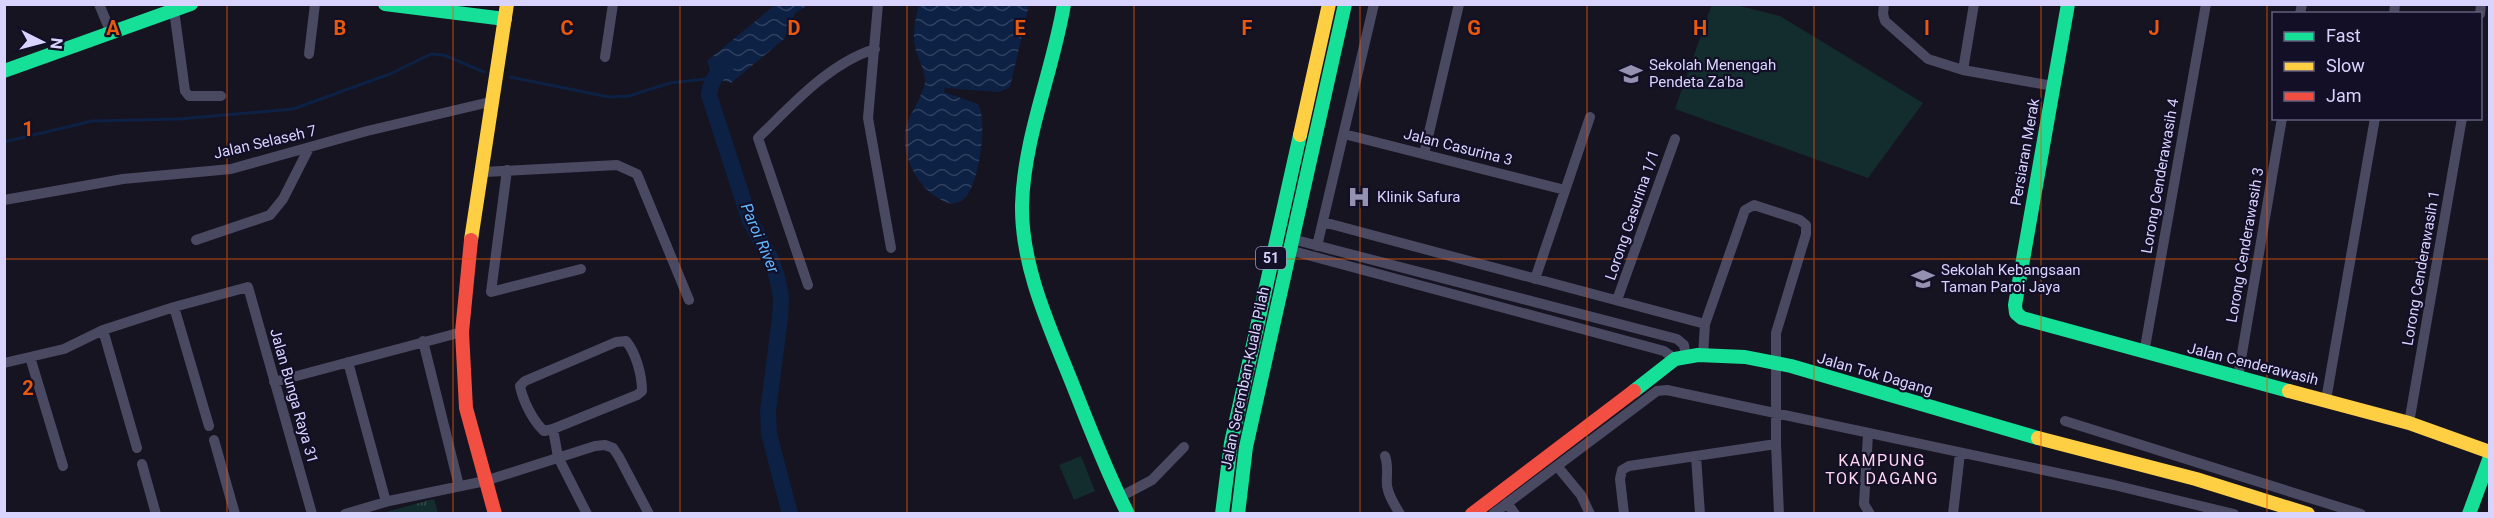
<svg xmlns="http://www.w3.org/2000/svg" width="2494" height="518" viewBox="0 0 2494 518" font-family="Roboto,sans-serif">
	<defs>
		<pattern id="grass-tufts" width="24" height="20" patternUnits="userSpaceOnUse" patternTransform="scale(1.5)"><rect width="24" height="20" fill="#132c2d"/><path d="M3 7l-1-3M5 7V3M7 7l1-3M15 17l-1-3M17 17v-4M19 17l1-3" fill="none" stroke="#354a4c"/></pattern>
		<pattern id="water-waves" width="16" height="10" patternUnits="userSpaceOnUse" patternTransform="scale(1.5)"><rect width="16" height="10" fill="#0d2144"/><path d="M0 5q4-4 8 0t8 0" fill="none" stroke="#304060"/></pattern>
	</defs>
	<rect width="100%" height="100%" fill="#161421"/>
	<path fill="url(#grass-tufts)" d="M434 499 438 513H382Z"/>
	<path fill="#132c2d" d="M1712 4 1736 5 1780 16 1923 103 1868 178 1675 109Z
		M1081 456 1095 491 1074 500 1059 465Z"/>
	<path fill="url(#water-waves)" d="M776 4 808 5 795 13 784 39 731 83 714 78 707 61Z
		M919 4 1029 5 1010 87 999 92 945 88 944 92 978 104C988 121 979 178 968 194 964 200 958 203 952 204 923 197 902 162 905 132 907 117 925 93 925 81 925 68 917 58 915 46 912 32 916 18 919 4Z"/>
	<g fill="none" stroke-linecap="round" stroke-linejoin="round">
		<path stroke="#0d2144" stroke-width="3" d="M510 77 609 97 629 96 670 83 714 78
			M4 142 92 121 179 119 293 109 390 74 431 54 444 55 484 72"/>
		<path stroke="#0d2144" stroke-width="16" d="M729 62C718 71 710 81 709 95L750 221 771 259 777 277 781 297 780 318 768 411 769 434 790 514"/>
		<path stroke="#4a4962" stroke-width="10" d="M99 4 111 33
			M878 4 868 118 891 248
			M1884 4 1883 14 1885 21 1928 59 1963 70 2053 86
			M174 10 185 91 189 96H221
			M2300 14 2302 4
			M2394 14 2395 4
			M2480 14 2481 4
			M309 54 315 4
			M605 57 613 4
			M1963 70 1974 4
			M1344 134 1565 190
			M1424 154 1459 4
			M507 170 491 292 581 269
			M484 172 617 165 637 174 689 300
			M4 200 123 179 231 169 367 131 494 101
			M1323 222 1705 324
			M1292 239 1677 339 1684 345 1686 357
			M196 240 270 215 283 199 309 148
			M1317 246 1374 4
			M1289 250 1664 351 1675 359
			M1535 279 1590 117
			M808 285 758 138C792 105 829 63 875 49
			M1617 300 1675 139
			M174 307 209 426
			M103 330 137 448
			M423 341 459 486
			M2144 353 2206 4
			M1703 355 1705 324 1745 210 1754 205 1800 220 1806 225V234L1776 333V444L1779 514
			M30 357 63 466
			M348 362 386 502
			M4 363 64 349 103 330 174 307 248 287 312 514
			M2238 377 2282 118
			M274 382 462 332
			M2326 400 2375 118
			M2065 421 2361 514
			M2409 423 2462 118
			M553 429 544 431C533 421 523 401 520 386L525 381 616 342 626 341C636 353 642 375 642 391L637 395 553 429 558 457 587 514
			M1868 434 1864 504 1870 514
			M214 440 235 514
			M1385 456C1389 467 1386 475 1387 486 1389 497 1394 504 1400 514
			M1696 456 1700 514
			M142 464 156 514
			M1557 466 1581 495 1590 514
			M1120 497 1152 480 1184 447
			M1507 503 1515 514
			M345 514 389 501 485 481 595 446 605 445 613 448 619 457 649 514
			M1493 514 1657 391 1667 390 2114 485 2234 514
			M1624 514 1620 479 1622 470 1629 466 1776 444
			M1953 514 1960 453"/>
		<path stroke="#16e098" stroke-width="14" d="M385 4 505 19
			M1064 4C1053 71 1024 136 1022 205 1021 268 1051 330 1074 388 1091 431 1107 473 1128 514
			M2068 4 2015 305 2016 313 2022 318 2289 391
			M4 71 191 4
			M1634 391 1675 359 1698 355 1745 357 1791 366 2038 438
			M1222 514 1231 443 1300 135
			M1238 514 1246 447 1345 4
			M2469 514 2490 457"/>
		<path stroke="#ffcf43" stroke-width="14" d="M1300 135 1329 4
			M471 240 507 4
			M2289 391 2409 423 2490 452
			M2038 438 2196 479 2308 514"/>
		<path stroke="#f24e42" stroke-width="14" d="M471 240 462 332 466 408 495 514
			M1472 514 1634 391"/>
	</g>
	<path fill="none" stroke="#e8590c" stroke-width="1.5" stroke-opacity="0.55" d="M227 4V514M453 4V514M680 4V514M907 4V514M1134 4V514M1360 4V514M1587 4V514M1814 4V514M2041 4V514M2267 4V514M4 259H2490"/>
	<defs>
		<g id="school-bare" transform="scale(1.8)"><path d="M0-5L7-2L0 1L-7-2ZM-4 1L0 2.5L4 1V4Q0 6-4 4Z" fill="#9591b1" stroke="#130f26" stroke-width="2.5" paint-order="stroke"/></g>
		<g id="hospital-bare" transform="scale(1.8)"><path d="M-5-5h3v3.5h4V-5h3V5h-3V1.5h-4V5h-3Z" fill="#9591b1" stroke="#130f26" stroke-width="2.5" paint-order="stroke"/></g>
	</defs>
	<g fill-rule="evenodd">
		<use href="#school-bare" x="1631" y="74"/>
		<use href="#hospital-bare" x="1359" y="197"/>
		<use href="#school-bare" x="1923" y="279"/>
	</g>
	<g text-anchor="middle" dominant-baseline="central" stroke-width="4.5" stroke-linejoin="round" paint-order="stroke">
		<rect fill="#130f26" stroke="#9e99be" stroke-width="1.5" x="1256" y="247" width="30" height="22" rx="4.5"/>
		<g font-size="14" font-weight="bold" fill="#d9d4ff">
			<text x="1271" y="258">51</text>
		</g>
		<g font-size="15" fill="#d9d4ff" stroke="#130f26" text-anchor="start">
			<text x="1649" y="65">Sekolah Menengah<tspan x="1649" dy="17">Pendeta Za'ba</tspan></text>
			<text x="1377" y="197">Klinik Safura</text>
			<text x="1941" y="270">Sekolah Kebangsaan<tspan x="1941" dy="17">Taman Paroi Jaya</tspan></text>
		</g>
		<g font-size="15" fill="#d9d4ff" stroke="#130f26">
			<text transform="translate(265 142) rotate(-13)">Jalan Selaseh 7</text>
			<text transform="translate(1458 147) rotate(14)">Jalan Casurina 3</text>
			<text transform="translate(2025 152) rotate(-80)">Persiaran Merak</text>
			<text transform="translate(2160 176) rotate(-80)">Lorong Cenderawasih 4</text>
			<text transform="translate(1632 215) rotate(-71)">Lorong Casurina 1/1</text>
			<text transform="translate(2245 245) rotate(-80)">Lorong Cenderawasih 3</text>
			<text transform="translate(2421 268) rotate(-80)">Lorong Cenderawasih 1</text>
			<text transform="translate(2253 364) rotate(14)">Jalan Cenderawasih</text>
			<text transform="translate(1875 374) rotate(16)">Jalan Tok Dagang</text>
			<text transform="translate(1245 378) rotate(-78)">Jalan Seremban-Kuala Pilah</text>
			<text transform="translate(294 396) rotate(74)">Jalan Bunga Raya 31</text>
		</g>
		<g font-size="16" font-style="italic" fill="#62b6ff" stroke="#130f26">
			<text transform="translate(760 238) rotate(67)">Paroi River</text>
		</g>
		<g font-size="16" letter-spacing="1.5" fill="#ffd6f0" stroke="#130f26">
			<text x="1882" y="460">KAMPUNG<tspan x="1882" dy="18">TOK DAGANG</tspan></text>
		</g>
	</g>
	<g font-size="20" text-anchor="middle" font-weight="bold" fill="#e8590c" stroke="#130f26" stroke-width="4.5" stroke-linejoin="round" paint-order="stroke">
		<text x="113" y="35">A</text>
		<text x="340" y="35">B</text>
		<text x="567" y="35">C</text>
		<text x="794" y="35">D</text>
		<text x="1020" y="35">E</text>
		<text x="1247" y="35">F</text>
		<text x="1474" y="35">G</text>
		<text x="1700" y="35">H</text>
		<text x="1927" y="35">I</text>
		<text x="2154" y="35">J</text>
		<text x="28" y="136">1</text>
		<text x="28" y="395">2</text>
	</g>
	<rect width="2494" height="518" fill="none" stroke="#d9d4ff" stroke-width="12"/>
	<rect x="2272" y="12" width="210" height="108" fill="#130f26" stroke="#625e7d" stroke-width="1.5"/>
	<rect x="2284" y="32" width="30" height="9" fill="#16e098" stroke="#625e7d" stroke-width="1.5"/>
	<text x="2326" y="42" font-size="18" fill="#d9d4ff">Fast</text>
	<rect x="2284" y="62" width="30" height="9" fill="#ffcf43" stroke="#625e7d" stroke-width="1.5"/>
	<text x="2326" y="72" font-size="18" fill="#d9d4ff">Slow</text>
	<rect x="2284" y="92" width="30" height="9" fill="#f24e42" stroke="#625e7d" stroke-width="1.5"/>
	<text x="2326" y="102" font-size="18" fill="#d9d4ff">Jam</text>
	<g transform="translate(42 42) rotate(96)" stroke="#130f26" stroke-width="4.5" paint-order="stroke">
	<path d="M0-4.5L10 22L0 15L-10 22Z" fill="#d9d4ff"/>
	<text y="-9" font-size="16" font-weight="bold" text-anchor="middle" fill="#d9d4ff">N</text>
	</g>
</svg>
